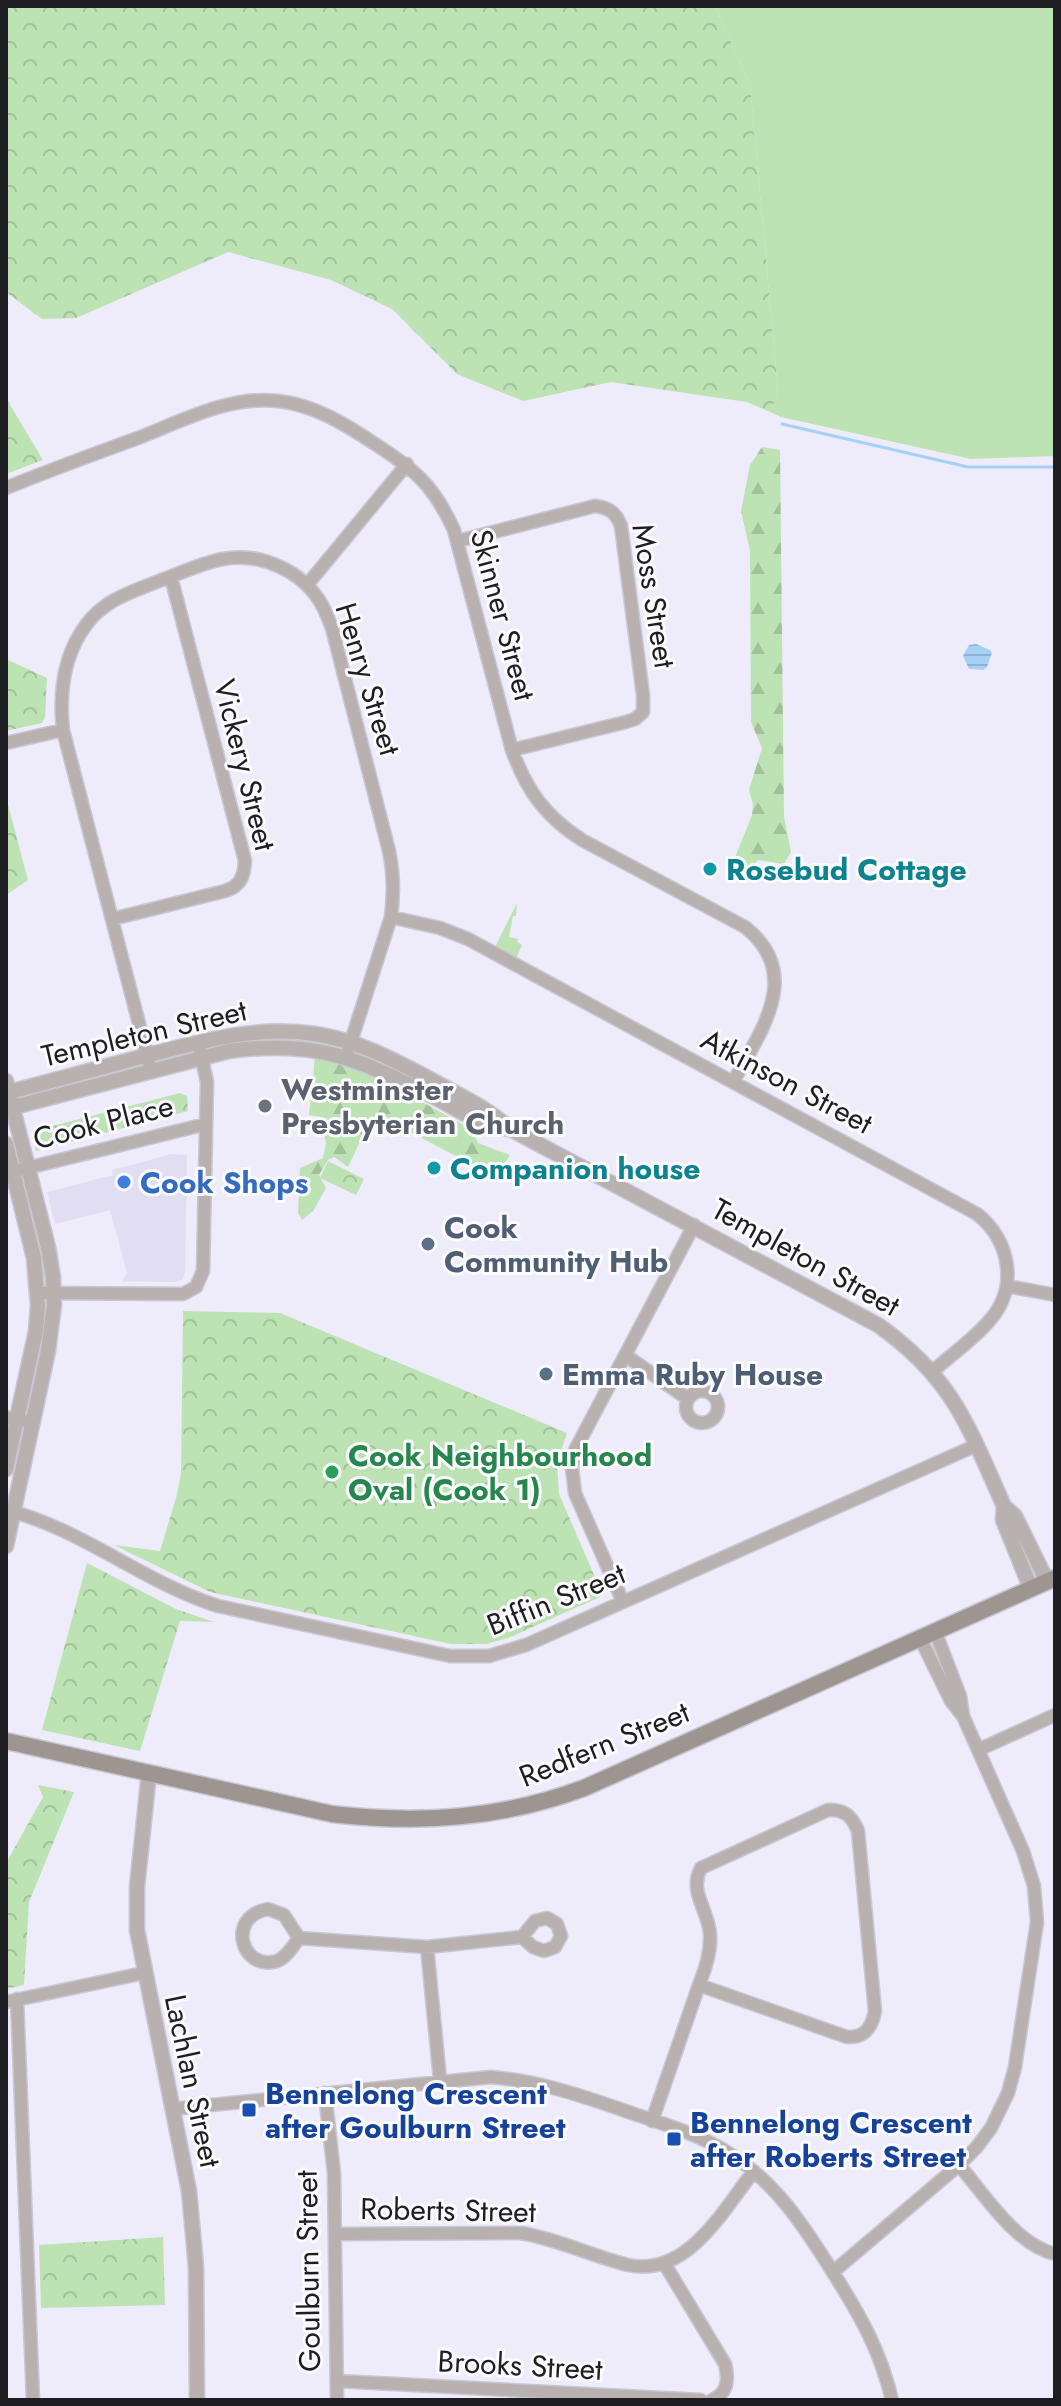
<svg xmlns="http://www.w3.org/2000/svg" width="1061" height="2406" viewBox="0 0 1061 2406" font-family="Jost,sans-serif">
	<defs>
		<pattern id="forest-firs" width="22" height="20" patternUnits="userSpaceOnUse" patternTransform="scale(2)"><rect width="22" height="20" fill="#bde2b4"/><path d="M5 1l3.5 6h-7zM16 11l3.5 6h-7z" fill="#a2c19a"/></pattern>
		<pattern id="park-crowns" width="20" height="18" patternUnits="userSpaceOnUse" patternTransform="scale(2)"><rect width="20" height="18" fill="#bde2b4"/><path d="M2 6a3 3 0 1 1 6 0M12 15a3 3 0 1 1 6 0" fill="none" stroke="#a2c19a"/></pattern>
		<pattern id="water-rules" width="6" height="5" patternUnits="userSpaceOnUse" patternTransform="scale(2)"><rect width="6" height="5" fill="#a5d1f5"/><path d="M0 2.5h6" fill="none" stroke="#8eb3d2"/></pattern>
	</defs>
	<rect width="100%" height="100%" fill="#eeecfa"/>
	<path fill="#e1def3" d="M172 1154 187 1155 185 1273 182 1280 176 1282 122 1281 127 1273 110 1210 55 1224 47 1192 113 1175 112 1170Z"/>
	<path fill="#bde2b4" d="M715 6H1055V456L971 459 781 417 770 412 778 392 750 85Z
		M517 903 516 916H513L509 937 518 939 517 942 522 945 516 959 494 949Z"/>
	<path fill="url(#forest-firs)" d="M762 447 780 450 784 817 791 852 784 864 758 860 748 871 732 865 752 815 753 804 749 790 762 748 751 722 750 551 741 511 750 465Z
		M315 1057C371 1069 422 1103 472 1129L478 1143 510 1155 496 1177 412 1133 372 1116 348 1167 334 1157 328 1160 319 1175 326 1188 313 1211 302 1220 298 1213 300 1168 323 1158 326 1143 320 1117 309 1115Z"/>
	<path fill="url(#park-crowns)" d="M6 6H715L750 85 778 392 770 412 747 402 611 382 523 401 457 374 392 309 331 280 228 252 76 318 42 319 6 292Z
		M6 398 43 460 6 474Z
		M6 659 47 678 45 717 42 723 6 731Z
		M6 797 28 880 6 895Z
		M180 1093 187 1096 188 1111 36 1151 33 1137 37 1130Z
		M328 1161 364 1179 356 1195 320 1178Z
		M183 1311 280 1313 567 1433 557 1463 559 1494 601 1591 600 1597 508 1638 486 1644H451L210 1592 114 1545 160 1551 176 1498 181 1473Z
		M87 1563 176 1609 214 1622 180 1621 140 1751 42 1730Z
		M38 1785 74 1792 29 1902 24 1985 6 1989V1863L43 1797Z
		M163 2237 165 2305 41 2308 39 2245Z"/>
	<path fill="url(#water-rules)" d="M976 644 990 650 992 653 987 667 983 670 969 669 963 656 969 645Z"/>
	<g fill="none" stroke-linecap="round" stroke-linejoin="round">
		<path stroke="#a5d1f5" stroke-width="3" d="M782 424 968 467H1055"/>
		<g stroke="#c9c7d3" stroke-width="15">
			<path id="minor" d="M6 488C50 470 94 454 138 438 182 421 230 395 278 401 314 405 343 423 372 442 414 469 433 484 454 530L512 750C527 791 545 816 582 840L745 927C804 974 761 1031 733 1082
				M458 541 595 506C610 508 616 513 621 526L643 695V712L635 719 626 722 512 750
				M307 585 407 464
				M6 743 63 730
				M391 917 440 928 468 939 977 1214C1010 1240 1019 1287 990 1320 974 1339 951 1355 933 1371
				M112 919 225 891C241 886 244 876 245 861L171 577
				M151 1070 63 730C59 693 63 656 86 625 104 600 131 592 159 581 179 574 201 563 223 559 261 552 303 571 322 605 326 612 329 621 332 628L389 851C394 874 394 894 391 917L346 1057
				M19 1170 206 1124
				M1007 1286 1055 1295
				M38 1293 183 1294 196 1287 203 1271 207 1082 198 1042
				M625 1355 688 1399
				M686 1407a16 16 0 1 1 32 0a16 16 0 1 1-32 0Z
				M6 1417 33 1423
				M6 1510C81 1528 144 1583 218 1606L450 1656H489L526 1645 977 1445
				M623 1602 575 1493 572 1468 574 1452 694 1225
				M935 1631 960 1696 963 1716
				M978 1750 1055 1715
				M268 1909 284 1915 299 1938C293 1946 287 1957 277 1961 242 1972 225 1917 268 1909Z
				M299 1938 427 1947 522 1937 535 1921 547 1918 557 1924 561 1936 555 1947 544 1951 533 1947 522 1937
				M427 1947 440 2080
				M17 1999 33 2400
				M6 2002 144 1973
				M325 2093 334 2173 337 2400
				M172 2109 491 2077C537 2081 577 2094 620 2109 656 2122 695 2132 727 2152 776 2182 804 2226 834 2274 861 2317 880 2350 892 2400
				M652 2121 699 1985 847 2037C865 2038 872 2027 875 2011L858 1831C852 1816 844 1809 828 1810L701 1868C688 1892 709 1910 710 1935 711 1953 705 1969 699 1985
				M959 2165C985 2195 1015 2244 1055 2254
				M335 2234 521 2233C558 2239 591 2256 628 2265 687 2278 723 2210 754 2171
				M664 2263 725 2364C729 2380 728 2393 712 2400
				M833 2272 959 2165 976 2148 991 2128 1008 2093 1015 2067 1037 1922 1034 1886 1023 1851 963 1716 951 1701 920 1638
				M337 2381 701 2400"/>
		</g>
		<g stroke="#c9c7d3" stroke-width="17">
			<path id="tertiary" d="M6 1081 48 1247 53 1277 54 1305 48 1351 6 1546
				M6 1093C51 1081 96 1069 141 1057 199 1042 255 1025 315 1034 356 1040 392 1059 428 1078 456 1094 487 1107 510 1129L878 1325C953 1378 968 1426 1004 1506L1015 1516 1047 1581
				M6 1109 229 1051C318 1039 358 1059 436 1098 459 1110 483 1127 509 1129
				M6 1144 34 1258 38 1306 36 1331 6 1469
				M1004 1506 1003 1520 1031 1589
				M149 1773 137 1887V1930L189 2191 196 2267 197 2400"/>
		</g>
		<g stroke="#c9c7d3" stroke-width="19">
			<path id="secondary" d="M6 1741 332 1814C419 1824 501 1819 584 1788L1055 1578"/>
		</g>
		<use href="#minor" stroke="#b8b1af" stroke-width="12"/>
		<use href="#tertiary" stroke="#b8b1af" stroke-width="14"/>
		<use href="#secondary" stroke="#9e9490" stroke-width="16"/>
	</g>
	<g fill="#0f9aa8" stroke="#fbfafd" stroke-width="3">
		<circle cx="710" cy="869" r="8"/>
		<circle cx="434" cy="1168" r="8"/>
	</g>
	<circle fill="#6b7280" stroke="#fbfafd" stroke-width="3" cx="265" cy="1106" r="8"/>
	<circle fill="#3f7fe0" stroke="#fbfafd" stroke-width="3" cx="124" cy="1182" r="8"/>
	<g fill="#5c6f8a" stroke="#fbfafd" stroke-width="3">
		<circle cx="428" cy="1244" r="8"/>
		<circle cx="546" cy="1374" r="8"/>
	</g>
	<circle fill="#2e9e5b" stroke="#fbfafd" stroke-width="3" cx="332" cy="1472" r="8"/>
	<g fill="#1a4fb4" stroke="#fbfafd" stroke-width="3">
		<rect x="241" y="2102" width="16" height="16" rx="4"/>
		<rect x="666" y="2131" width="16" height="16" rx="4"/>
	</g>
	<g text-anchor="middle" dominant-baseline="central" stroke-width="6" stroke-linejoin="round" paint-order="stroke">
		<g font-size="30" fill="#1e1d22" stroke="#fbfafd">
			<text transform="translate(654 596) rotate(81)">Moss Street</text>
			<text transform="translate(503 615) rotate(75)">Skinner Street</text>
			<text transform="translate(368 679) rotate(73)">Henry Street</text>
			<text transform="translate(245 765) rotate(76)">Vickery Street</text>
			<text transform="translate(144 1033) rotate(-13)">Templeton Street</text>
			<text transform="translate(787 1081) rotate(28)">Atkinson Street</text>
			<text transform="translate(103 1122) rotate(-14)">Cook Place</text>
			<text transform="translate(806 1257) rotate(29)">Templeton Street</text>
			<text transform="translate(556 1599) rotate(-22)">Biffin Street</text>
			<text transform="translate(604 1744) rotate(-22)">Redfern Street</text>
			<text transform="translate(193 2081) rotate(78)">Lachlan Street</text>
			<text transform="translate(448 2210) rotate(1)">Roberts Street</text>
			<text transform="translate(308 2271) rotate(-91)">Goulburn Street</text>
			<text transform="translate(520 2365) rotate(3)">Brooks Street</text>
		</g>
		<g font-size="30" font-weight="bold" fill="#0d838f" stroke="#fbfafd" text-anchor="start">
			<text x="726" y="869">Rosebud Cottage</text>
			<text x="450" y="1168">Companion house</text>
		</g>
		<g font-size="30" font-weight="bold" fill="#5b616d" stroke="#fbfafd" text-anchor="start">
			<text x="281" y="1089">Westminster<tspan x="281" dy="34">Presbyterian Church</tspan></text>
		</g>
		<g font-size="30" font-weight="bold" fill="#366cbe" stroke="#fbfafd" text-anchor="start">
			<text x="140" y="1182">Cook Shops</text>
		</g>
		<g font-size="30" font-weight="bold" fill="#4e5e75" stroke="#fbfafd" text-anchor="start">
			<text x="444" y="1227">Cook<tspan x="444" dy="34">Community Hub</tspan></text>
			<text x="562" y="1374">Emma Ruby House</text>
		</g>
		<g font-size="30" font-weight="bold" fill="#27864d" stroke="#fbfafd" text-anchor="start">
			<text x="348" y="1455">Cook Neighbourhood<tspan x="348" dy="34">Oval (Cook 1)</tspan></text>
		</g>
		<g font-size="30" font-weight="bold" fill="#164399" stroke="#fbfafd" text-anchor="start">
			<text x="265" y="2093">Bennelong Crescent<tspan x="265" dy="34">after Goulburn Street</tspan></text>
			<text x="690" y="2122">Bennelong Crescent<tspan x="690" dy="34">after Roberts Street</tspan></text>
		</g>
	</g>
	<rect width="1061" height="2406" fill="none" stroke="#1e1d22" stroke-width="16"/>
</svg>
